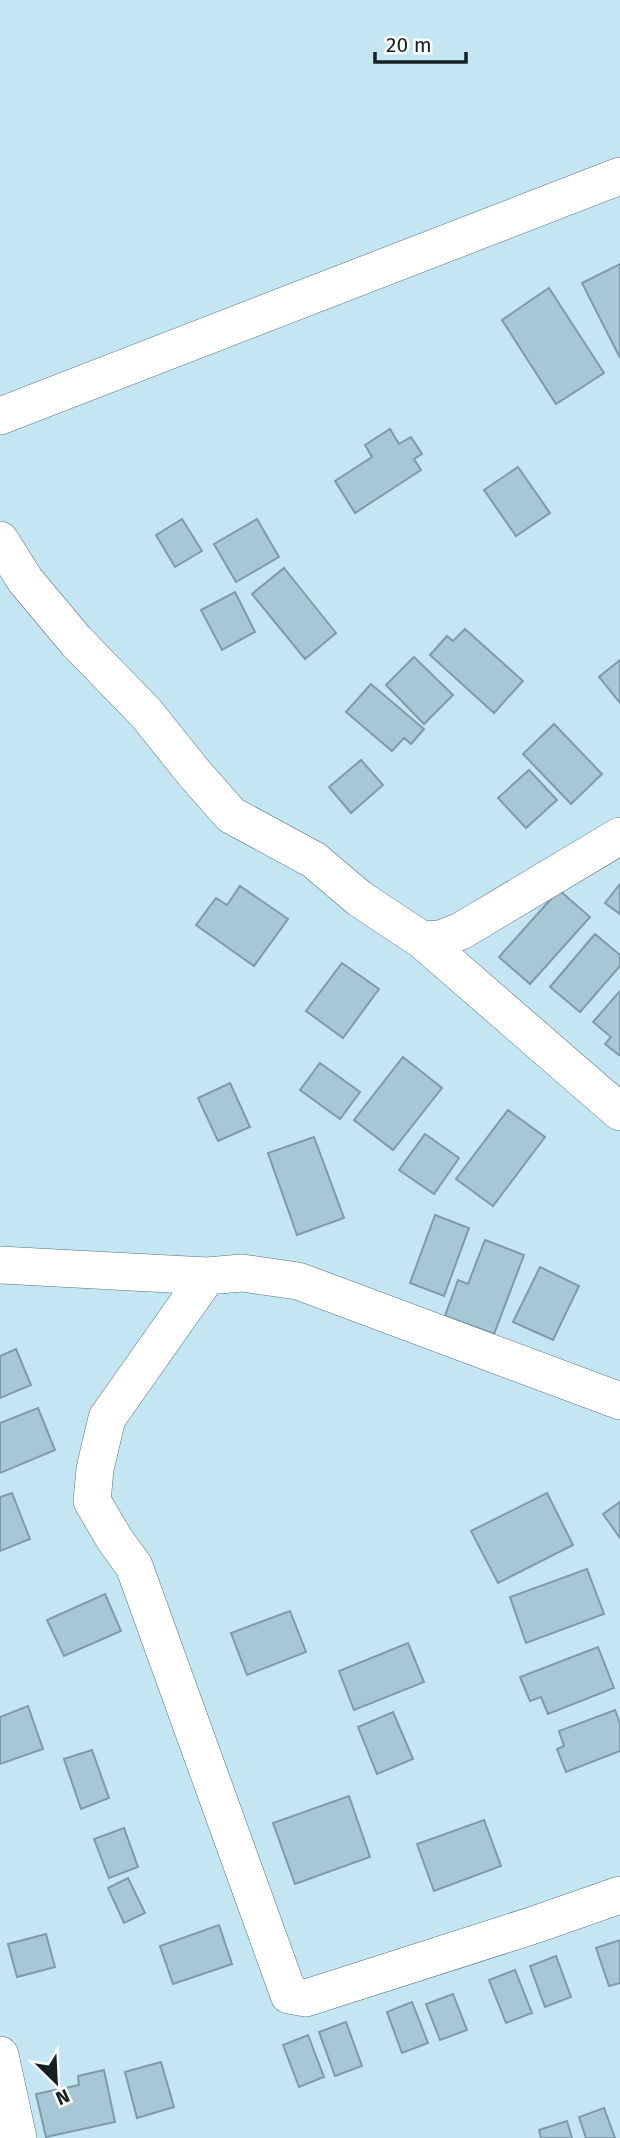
<svg xmlns="http://www.w3.org/2000/svg" width="620" height="2138" viewBox="0 0 620 2138" font-family="'Fira Sans',sans-serif">
	<rect width="100%" height="100%" fill="#c4e6f3"/>
	<path fill="#a6c8d5" stroke="#7b9ca8" stroke-width="2" d="M620 264V358L582 283Z
		M549 288 604 373 556 404 502 320Z
		M390 429 399 444 411 437 422 454 414 459 421 470 355 513 335 481 372 457 365 445Z
		M518 467 550 513 516 536 484 490Z
		M182 519 202 551 175 567 156 535Z
		M257 519 279 557 236 582 214 544Z
		M284 568 336 633 305 659 252 594Z
		M235 592 255 632 222 650 201 610Z
		M465 629 523 681 494 713 430 655 447 636 453 641Z
		M414 657 453 695 424 724 386 685Z
		M620 660V703L599 677Z
		M371 684 424 729 411 744 404 738 392 751 346 712Z
		M554 724 602 774 571 804 523 754Z
		M361 760 383 785 351 813 329 787Z
		M529 770 557 800 526 828 498 798Z
		M620 884V914L605 903Z
		M240 886 288 919 254 966 196 925 216 898 227 905Z
		M559 890 590 917 530 984 499 957Z
		M595 934 620 955V966L580 1012 550 987Z
		M342 963 379 989 343 1038 306 1011Z
		M620 991V1053L619 1055 605 1044 611 1037 593 1022Z
		M403 1057 442 1088 393 1150 354 1120Z
		M320 1063 360 1092 340 1119 300 1090Z
		M230 1083 250 1127 218 1141 198 1098Z
		M508 1110 545 1137 493 1206 456 1179Z
		M425 1134 459 1158 434 1194 399 1170Z
		M314 1137 344 1218 297 1235 268 1153Z
		M435 1215 469 1228 444 1296 410 1283Z
		M485 1240 524 1255 494 1334 445 1316 458 1280 468 1284Z
		M540 1267 579 1286 553 1340 513 1322Z
		M16 1349 31 1385 0 1398V1356Z
		M38 1408 55 1450 0 1473V1423Z
		M12 1493 30 1539 0 1551V1497Z
		M547 1493 573 1545 498 1583 471 1531Z
		M620 1502V1538L603 1514Z
		M587 1569 604 1614 526 1643 510 1597Z
		M105 1594 121 1631 64 1656 47 1620Z
		M290 1611 306 1652 247 1675 231 1633Z
		M408 1643 424 1682 354 1710 339 1671Z
		M598 1647 614 1688 548 1714 541 1697 530 1701 520 1677Z
		M28 1706 43 1749 0 1764V1717Z
		M615 1710 620 1723V1751L566 1772 557 1749 564 1746 559 1731Z
		M393 1712 413 1759 377 1774 358 1727Z
		M92 1750 109 1798 81 1809 64 1759Z
		M349 1796 370 1857 295 1884 273 1823Z
		M484 1820 501 1866 434 1891 417 1844Z
		M124 1828 138 1867 109 1878 94 1839Z
		M128 1878 145 1913 124 1923 108 1888Z
		M219 1925 232 1964 173 1984 160 1946Z
		M46 1934 55 1967 17 1977 8 1944Z
		M620 1940V1983L609 1986 596 1948Z
		M556 1956 571 1997 545 2007 530 1966Z
		M515 1970 532 2013 506 2023 489 1980Z
		M453 1994 467 2030 440 2040 426 2004Z
		M412 2002 428 2043 402 2053 387 2012Z
		M346 2022 362 2066 335 2076 319 2032Z
		M308 2035 324 2077 299 2087 283 2045Z
		M161 2062 174 2107 137 2118 125 2072Z
		M104 2070 115 2122 46 2137 36 2094 79 2085 78 2076Z
		M604 2108 615 2138H586L579 2117Z
		M567 2121 572 2138H541L539 2130Z"/>
	<g fill="none" stroke-linecap="round" stroke-linejoin="round">
		<g stroke="#52727d" stroke-width="38">
			<path id="minor" d="M0 416 620 176
				M0 540 25 580 76 641 146 713 194 773 231 815 314 860 360 899 422 940 441 939 461 931 620 836
				M422 940 620 1112
				M0 1265 207 1276 242 1273 298 1281 620 1401
				M207 1276 107 1418 95 1469 92 1501 115 1540 134 1566 289 1995 306 1998 534 1925 620 1895
				M0 2055 18 2138"/>
		</g>
		<use href="#minor" stroke="#fff" stroke-width="37"/>
	</g>
	<g transform="translate(56 2082) rotate(156)" stroke="#ffffff" stroke-width="5" paint-order="stroke">
	<path d="M0-5L12 26L0 18L-12 26Z" fill="#132125"/>
	<text y="-10" font-size="19" font-weight="bold" text-anchor="middle" fill="#132125">N</text>
	</g>
	<path d="M375 52v10h91v-10" fill="none" stroke="#132125" stroke-width="3.5"/>
	<text x="386" y="52" font-size="21" fill="#132125" stroke="#ffffff" stroke-width="5" paint-order="stroke">20 m</text>
</svg>
